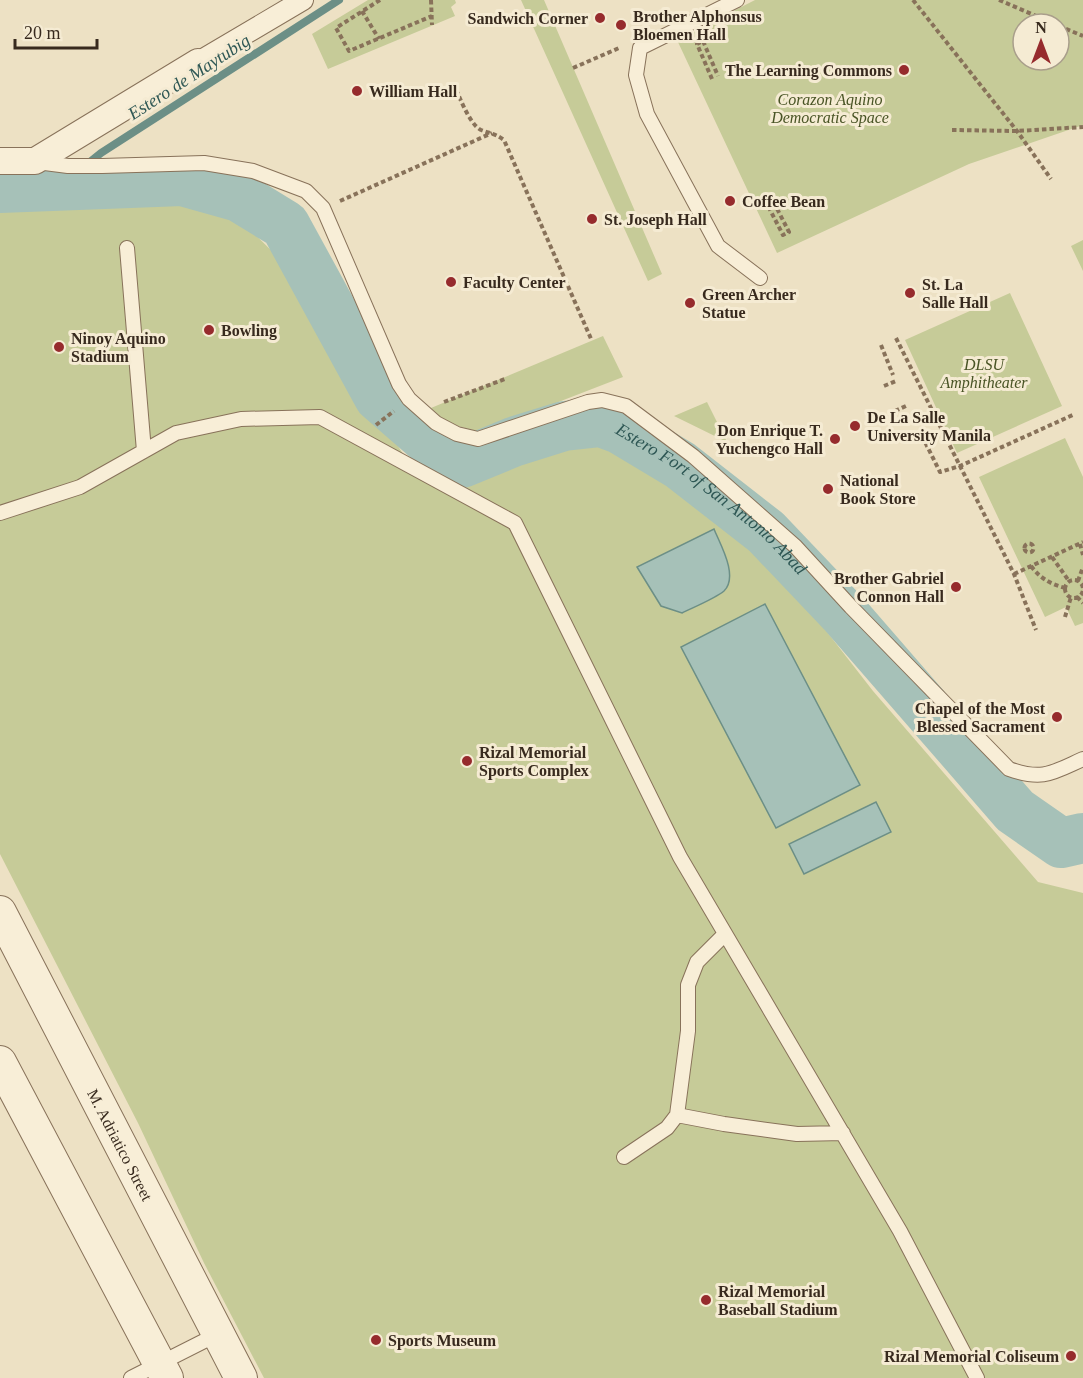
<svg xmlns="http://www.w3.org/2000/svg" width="1083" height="1378" viewBox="0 0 1083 1378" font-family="'Times New Roman',serif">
	<rect width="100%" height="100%" fill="#ede1c4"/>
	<path fill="#c6cb98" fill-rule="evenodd" d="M368 0H455L456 3 451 7 455 16 328 69 312 34Z
		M521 0H544L662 274 648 281Z
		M755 0H1083V125L969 164 777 253 677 40ZM1023 24H1059V60H1023Z
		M173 200 238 218 278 257 405 457 438 477 466 476 502 460 593 427 764 551 873 691 1038 882 1083 893V1378H264L204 1263 138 1123 0 854V206Z
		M1083 240V271L1071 246Z
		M1010 293 1062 406 957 453 905 340Z
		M603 336 623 377 499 425 476 431 458 426 442 418 431 408Z
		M707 402 727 442 674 416Z
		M1065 438 1083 477V623L1075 626 1066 607 1045 617 979 477Z"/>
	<path fill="#a6c1b8" stroke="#6c8f86" stroke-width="1.5" d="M714 529C720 544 739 576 724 591 716 598 692 608 682 613L661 606 637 567Z
		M765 604 860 785 776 828 681 647Z
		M876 802 891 832 804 874 789 844Z"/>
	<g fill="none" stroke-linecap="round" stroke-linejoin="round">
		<path stroke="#6c8f86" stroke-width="8" d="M60 186 101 153 339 0"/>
		<path stroke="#a6c1b8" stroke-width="50" id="s1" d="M0 188 182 181 239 197 285 225 379 397 433 444 462 463 513 442 564 426 601 422 620 429 680 465 766 532 844 614 1015 811 1061 843 1083 838"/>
		<g stroke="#88725a" stroke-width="16">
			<path id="service" d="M737 0 640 48 636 75 647 114 718 246 760 278
				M37 162 68 166H102L204 163 253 171 306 191 323 208 399 384 409 399 436 423 457 434 478 439 588 402 602 400 626 406 693 456 795 546 851 607 1009 769C1043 781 1052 773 1083 759
				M127 248 144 451
				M0 513 80 487 176 433 241 419 320 417 515 523 680 857 900 1231 977 1378
				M725 934 697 962 688 985V1031L677 1115 724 1124 797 1134 843 1133
				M624 1157 667 1128 677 1115
				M131 1378 218 1334"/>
		</g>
		<g stroke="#88725a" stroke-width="22">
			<path id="pedestrian" d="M198 62 303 0"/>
		</g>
		<g stroke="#88725a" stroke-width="28">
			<path id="minor" d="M0 161H35L198 62"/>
		</g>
		<g stroke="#88725a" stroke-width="34">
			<g id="tertiary">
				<path id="s2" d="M0 912 241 1378"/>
				<path d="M0 1062 167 1378"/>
			</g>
		</g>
		<path stroke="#88725a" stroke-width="4" stroke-dasharray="4.5 3" stroke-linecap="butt" d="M380 0 336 28 349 51 432 16
			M431 0 432 25
			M913 0 1017 131 1051 179
			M999 0 1055 24
			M362 11 379 39
			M1059 26 1083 36
			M573 68 619 48
			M712 79 697 44 703 41 718 76
			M453 83C459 95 469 124 481 130 491 134 494 133 504 140L592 341
			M952 130 1017 131 1083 127
			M765 200 783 235 789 232 771 197
			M340 201 492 133
			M896 338 1014 574 1036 630
			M881 345 893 375
			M884 386 896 381
			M444 402 505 379
			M895 411 908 405
			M376 425 394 411
			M922 436 940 472 960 466 1075 414
			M907 437 920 431
			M1024.5 548a4.5 4.5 0 1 1 9 0a4.5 4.5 0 1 1-9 0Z
			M1080 544 1083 555
			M1052 557 1069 581
			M1031 566C1040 578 1050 584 1065 588
			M1014 574 1083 542
			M1065 589a9 9 0 1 1 18 0a9 9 0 1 1-18 0Z
			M1078 581 1083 567
			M1077 597 1083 603
			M1065 617 1071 597"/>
		<use href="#service" stroke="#f8eed7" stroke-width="14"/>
		<use href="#pedestrian" stroke="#f8eed7" stroke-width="20"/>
		<use href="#minor" stroke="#f8eed7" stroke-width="26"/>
		<use href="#tertiary" stroke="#f8eed7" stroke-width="32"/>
	</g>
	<g fill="#962b2d" stroke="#f5ebd3" stroke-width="2">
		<circle cx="600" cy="18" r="6"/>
		<circle cx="621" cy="25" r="6"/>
		<circle cx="904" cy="70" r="6"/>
		<circle cx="357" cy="91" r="6"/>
		<circle cx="730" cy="201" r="6"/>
		<circle cx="592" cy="219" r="6"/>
		<circle cx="451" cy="282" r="6"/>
		<circle cx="910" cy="293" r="6"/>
		<circle cx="690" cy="303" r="6"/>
		<circle cx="209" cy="330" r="6"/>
		<circle cx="59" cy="347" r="6"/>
		<circle cx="855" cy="426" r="6"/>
		<circle cx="835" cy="439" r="6"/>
		<circle cx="828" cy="489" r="6"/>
		<circle cx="956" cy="587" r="6"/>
		<circle cx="1057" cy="717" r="6"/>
		<circle cx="467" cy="761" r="6"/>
		<circle cx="706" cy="1300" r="6"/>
		<circle cx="376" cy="1340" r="6"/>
		<circle cx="1071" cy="1356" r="6"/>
	</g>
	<g text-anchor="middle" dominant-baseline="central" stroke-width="6" stroke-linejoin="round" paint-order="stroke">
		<g font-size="16" font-weight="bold" fill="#382a1e" stroke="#f5ebd3" text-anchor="start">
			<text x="633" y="16">Brother Alphonsus<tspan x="633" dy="18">Bloemen Hall</tspan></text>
			<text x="588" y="18" text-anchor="end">Sandwich Corner</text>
			<text x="892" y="70" text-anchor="end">The Learning Commons</text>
			<text x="369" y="91">William Hall</text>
			<text x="742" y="201">Coffee Bean</text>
			<text x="604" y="219">St. Joseph Hall</text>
			<text x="463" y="282">Faculty Center</text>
			<text x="922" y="284">St. La<tspan x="922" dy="18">Salle Hall</tspan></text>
			<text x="702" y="294">Green Archer<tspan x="702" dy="18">Statue</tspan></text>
			<text x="221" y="330">Bowling</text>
			<text x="71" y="338">Ninoy Aquino<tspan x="71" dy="18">Stadium</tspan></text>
			<text x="867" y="417">De La Salle<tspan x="867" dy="18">University Manila</tspan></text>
			<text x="823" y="430" text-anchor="end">Don Enrique T.<tspan x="823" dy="18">Yuchengco Hall</tspan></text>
			<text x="840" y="480">National<tspan x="840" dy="18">Book Store</tspan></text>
			<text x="944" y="578" text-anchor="end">Brother Gabriel<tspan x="944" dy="18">Connon Hall</tspan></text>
			<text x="1045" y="708" text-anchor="end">Chapel of the Most<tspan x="1045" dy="18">Blessed Sacrament</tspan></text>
			<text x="479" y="752">Rizal Memorial<tspan x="479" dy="18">Sports Complex</tspan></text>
			<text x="718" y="1291">Rizal Memorial<tspan x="718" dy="18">Baseball Stadium</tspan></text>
			<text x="388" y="1340">Sports Museum</text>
			<text x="1059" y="1356" text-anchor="end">Rizal Memorial Coliseum</text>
		</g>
		<g font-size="16" font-style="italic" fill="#495425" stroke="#f5ebd3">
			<text x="830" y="99">Corazon Aquino<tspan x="830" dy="18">Democratic Space</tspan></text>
			<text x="984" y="364">DLSU<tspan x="984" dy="18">Amphitheater</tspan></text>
		</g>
		<g font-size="16" fill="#382a1e" stroke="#f5ebd3">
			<text stroke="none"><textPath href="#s2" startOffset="262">M. Adriatico Street</textPath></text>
		</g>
		<g font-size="18" font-style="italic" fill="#2e5754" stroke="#f5ebd3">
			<text transform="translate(189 77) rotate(-33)">Estero de Maytubig</text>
			<text stroke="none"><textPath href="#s1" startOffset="879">Estero Fort of San Antonio Abad</textPath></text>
		</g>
	</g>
	<g transform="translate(1041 42)"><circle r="28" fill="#f5ebd3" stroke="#a99e8b" stroke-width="1.5"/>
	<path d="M0-4.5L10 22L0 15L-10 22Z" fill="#962b2d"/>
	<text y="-9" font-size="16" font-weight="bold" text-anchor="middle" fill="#382a1e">N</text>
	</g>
	<path d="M15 39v9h82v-9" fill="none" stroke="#382a1e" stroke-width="3"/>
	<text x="24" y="39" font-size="18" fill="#382a1e" stroke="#f5ebd3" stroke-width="4.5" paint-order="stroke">20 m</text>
</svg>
